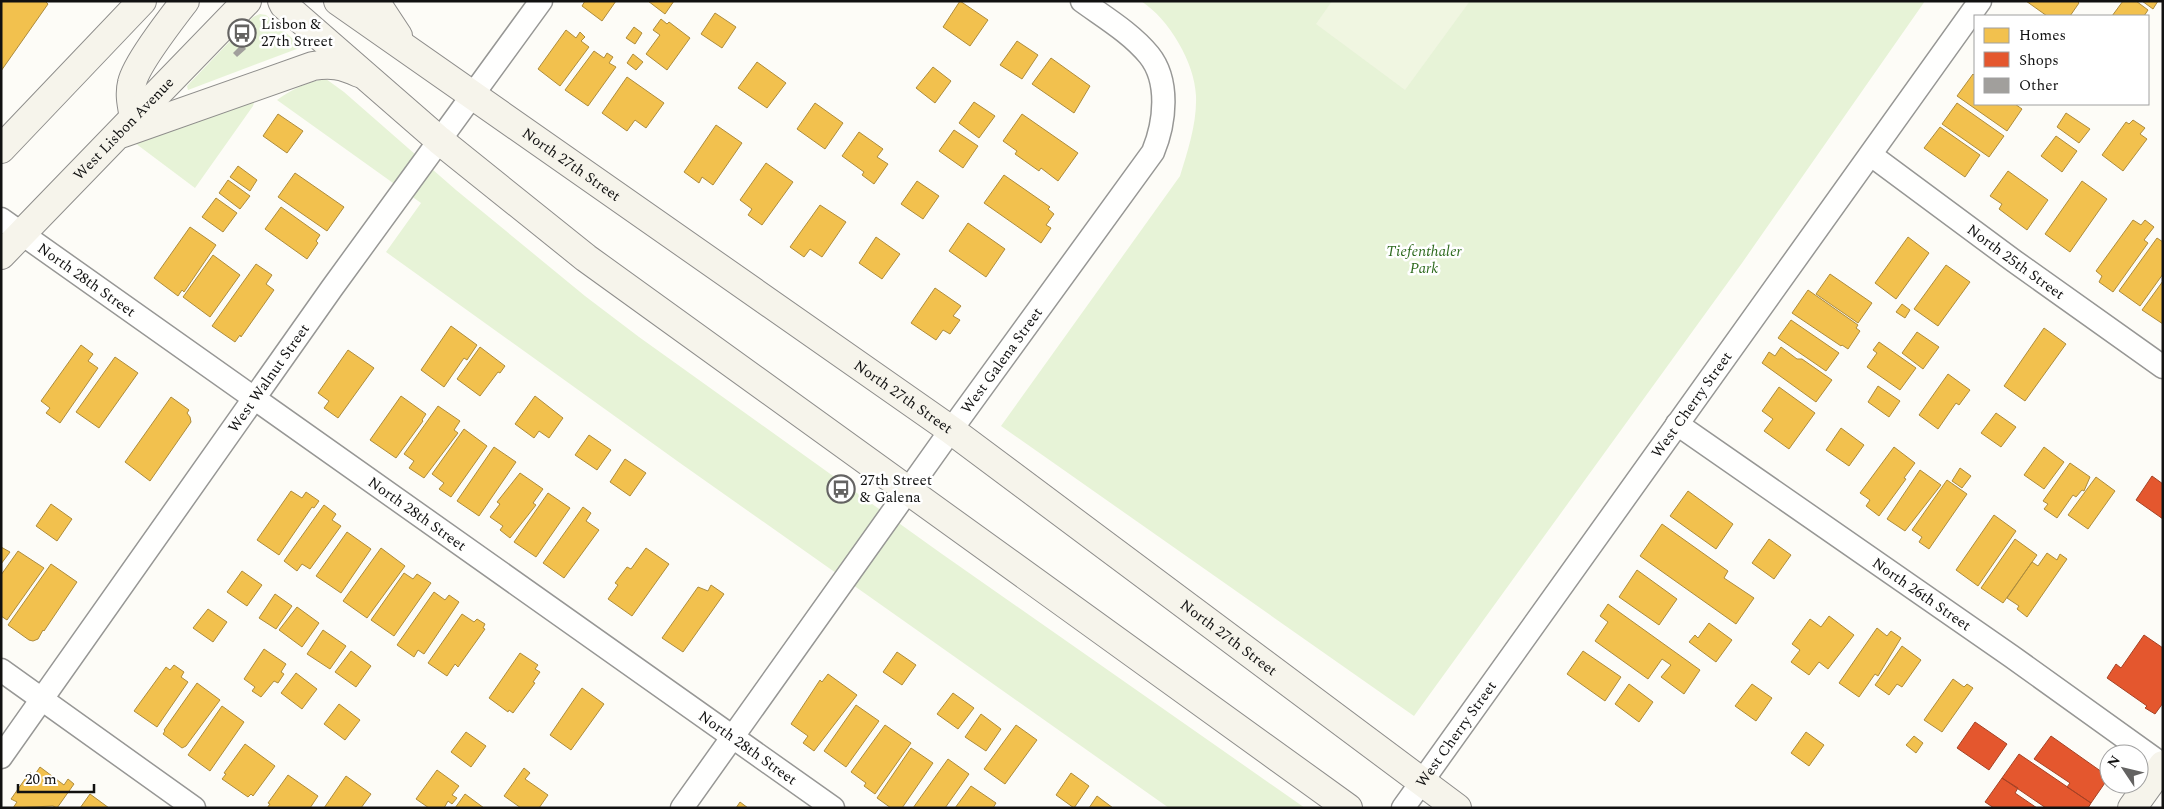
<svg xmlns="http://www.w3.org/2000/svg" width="2164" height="809" viewBox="0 0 2164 809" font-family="Spectral,serif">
	<rect width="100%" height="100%" fill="#fdfcf7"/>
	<path fill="#e7f3d7" d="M1141 1H1925L1742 263 1414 716 1001 426 1180 176C1188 150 1197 123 1196 96 1195 63 1169 19 1141 1Z
		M260 14 266 15 302 47 188 90 187 86 253 17Z
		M326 79 344 92 456 190 585 296 639 337 942 554 1305 808H1169L680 463 386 252 421 203 277 100C291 90 308 81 326 79Z
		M257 93 253 106 195 188 135 143Z"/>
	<path fill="#f0f6e1" d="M1332 1H1470L1405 90 1316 24Z"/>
	<path fill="#f2c14e" stroke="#ae8c3c" d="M1 1H45L48 4 1 71Z
		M585 1H616L602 21 582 6Z
		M648 1H674L665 14Z
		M960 1 988 20 970 46 943 27Z
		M2026 1H2077L2079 3 2070 16H2047Z
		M2123 1H2136L2148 10 2144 16H2112Z
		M2142 1H2158L2153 9Z
		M715 13 736 27 722 48 701 34Z
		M661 19 667 24 669 22 690 38 667 70 646 54 660 35 653 30Z
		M634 27 642 33 635 44 626 38Z
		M566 30 576 38 580 32 585 37 581 41 589 47 560 86 538 69Z
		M1017 41 1038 55 1022 79 1000 65Z
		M594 51 604 58 607 53 613 57 609 63 616 67 588 106 565 90Z
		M633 54 643 62 636 70 627 63Z
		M1051 58 1090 86 1074 113 1032 84Z
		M757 62 786 83 767 108 738 88Z
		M933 67 951 81 935 103 916 88Z
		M1973 74 1975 76V104H2015L2022 109 2007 131 1957 96Z
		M627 77 664 103 646 128 635 120 627 131 602 113Z
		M974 102 995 116 979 138 959 123Z
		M815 103 843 123 825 149 797 129Z
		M1957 103 2004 136 1989 157 1942 124Z
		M2066 113 2090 129 2079 143 2057 127Z
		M278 114 303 131 287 153 263 136Z
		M1022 114 1078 153 1058 181 1041 168 1039 171 1015 154 1017 151 1003 141Z
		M2133 120 2145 128 2140 134 2147 139 2123 171 2102 155 2126 122 2129 124Z
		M716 125 742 143 713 185 702 177 699 183 684 172Z
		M1940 127 1980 155 1965 177 1924 148Z
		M954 130 978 146 963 168 939 151Z
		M859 132 883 149 877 157 888 164 874 184 862 175 864 172 842 156Z
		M2056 136 2077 151 2062 172 2041 156Z
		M766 163 793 182 762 225 748 215 752 209 740 200Z
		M238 166 257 180 250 191 230 177Z
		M2008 171 2048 200 2027 230 1999 209 2002 204 1990 196Z
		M295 173 344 207 327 231 278 197Z
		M1004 175 1050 207 1048 209 1054 214 1046 225 1051 228 1041 243 984 203Z
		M228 180 250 196 240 209 219 193Z
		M917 181 939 196 923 219 901 204Z
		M2082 181 2107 199 2070 252 2045 234Z
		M216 198 237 213 223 232 202 217Z
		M820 205 846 222 822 257 810 249 804 257 790 247Z
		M281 207 320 235 316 241 318 243 307 259 265 229Z
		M2133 220 2141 225 2145 220 2154 227 2144 240 2148 243 2113 292 2099 282 2102 276 2096 271Z
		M968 223 1005 249 986 277 949 251Z
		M190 227 216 245 184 292 182 290 178 296 154 278Z
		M876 237 900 254 882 279 859 263Z
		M1908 237 1929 253 1896 299 1875 283Z
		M2157 238 2163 242V274L2140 306 2119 291Z
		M213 255 240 275 210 317 183 297Z
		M256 264 272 275 266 284 274 290 241 337 240 335 235 342 212 326Z
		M1946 265 1970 282 1938 326 1914 309Z
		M1830 274 1872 303 1858 323 1816 294Z
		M2163 281V324L2142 310Z
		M935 288 961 306 953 316 960 320 950 334 943 330 936 340 911 323Z
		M1808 290 1858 325 1856 328 1860 331 1848 349 1842 345 1841 346 1792 313Z
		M1902 304 1910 310 1905 318 1896 312Z
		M1791 320 1839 353 1826 371 1778 338Z
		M451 326 477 345 467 360 464 358 444 387 421 370Z
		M2044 328 2066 344 2025 401 2004 386Z
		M1917 332 1939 347 1923 369 1902 353Z
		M1879 342 1916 368 1900 390 1867 367 1877 353 1873 350Z
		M81 345 93 354 88 361 98 368 60 423 46 413 50 408 41 401Z
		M480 347 505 366 500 373 498 372 480 396 457 379Z
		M1781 347 1797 359H1802L1832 380 1816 402 1762 363 1769 352 1775 356Z
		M348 350 374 368 338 418 324 408 329 401 318 393Z
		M115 357 138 373 99 428 76 412Z
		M1948 374 1970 390 1959 405 1956 403 1938 429 1919 415Z
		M1878 386 1900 401 1889 417 1868 402Z
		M1779 387 1815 413 1789 449 1764 431 1773 419 1762 411Z
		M401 396 426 414 422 420 423 421 396 458 370 440Z
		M535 396 563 418 549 438 539 431 534 438 515 424Z
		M171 397 189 410 187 413 190 417 191 422 150 481 125 462Z
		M438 406 460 421 454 430 458 433 424 478 409 468 414 461 404 454Z
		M1996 413 2016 427 2001 447 1981 433Z
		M1841 428 1864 445 1849 466 1826 450Z
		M464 429 487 446 451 497 439 489 444 483 432 474Z
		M589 435 611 450 597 470 575 455Z
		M494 447 516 462 479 516 457 501Z
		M1894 447 1915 463 1904 478 1906 479 1879 516 1866 506 1870 500 1860 493Z
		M2044 447 2064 462 2044 489 2024 475Z
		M625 459 646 473 630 496 610 482Z
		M2070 463 2090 477 2084 491 2082 490 2076 497 2073 495 2057 518 2044 509 2048 504 2043 501Z
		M1960 468 1971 476 1962 488 1952 481Z
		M1920 470 1941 485 1905 531 1887 519Z
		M520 473 543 489 533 503 536 505 510 538 500 530 503 526 490 517 500 504 497 502Z
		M2096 477 2115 491 2088 529 2068 515Z
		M1947 480 1967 494 1929 549 1919 542 1922 537 1912 530Z
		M291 491 302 498 306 492 319 501 314 508 312 507 279 555 257 540Z
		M1688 491 1733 524 1716 549 1670 516Z
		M548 493 570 508 536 557 514 542Z
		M51 504 72 519 57 541 36 526Z
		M324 505 336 514 332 520 341 526 310 569 302 564 297 571 284 561Z
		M583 507 591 513 586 521 599 530 564 578 543 563Z
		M1994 515 2016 531 1978 586 1956 570Z
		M1662 524 1728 571 1724 578 1754 598 1736 624 1640 556Z
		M347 532 371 549 341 593 316 576Z
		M1769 539 1791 555 1774 579 1752 563Z
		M2015 539 2037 555 2003 603 1981 588Z
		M1 547 10 552 1 564Z
		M381 548 405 566 367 618 343 601Z
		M646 548 669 564 632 616 608 599 618 585 615 583 627 567 631 569Z
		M18 551 44 568 7 620 1 616V575Z
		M2047 553 2057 560 2060 554 2067 559 2027 617 2017 609 2019 606 2007 598 2032 562 2038 566Z
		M51 564 77 582 44 631 43 630 38 639 33 641 29 640 8 625Z
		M1637 570 1677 599 1659 625 1619 597Z
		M242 571 262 585 247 606 227 592Z
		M404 573 413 579 417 574 431 583 394 636 371 620Z
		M711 585 724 594 683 652 662 638 698 587 708 591Z
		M434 592 445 600 449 595 459 602 424 654 418 650 414 657 397 645Z
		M275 594 292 606 276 629 259 618Z
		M1608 604 1700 670 1684 694 1661 677 1671 665 1662 659 1648 679 1595 641 1608 622 1600 616Z
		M297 607 319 623 302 647 279 630Z
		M208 609 227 622 213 642 193 628Z
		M462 614 474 622 477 619 485 624 483 628 485 629 458 667 455 664 447 676 428 663Z
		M1829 616 1854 635 1828 669 1819 662 1809 675 1791 662 1800 650 1792 644 1810 619 1821 627Z
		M1709 623 1732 640 1716 662 1689 642 1695 635 1698 638Z
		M1877 628 1887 636 1891 631 1901 638 1878 676 1875 674 1859 697 1839 683Z
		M323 630 346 646 330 669 307 654Z
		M1902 646 1921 660 1902 687 1897 684 1889 695 1875 685Z
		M264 649 286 664 281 672 284 674 278 683 274 681 261 697 252 691 255 687 244 679Z
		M351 651 371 666 356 687 335 672Z
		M1583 651 1621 677 1605 701 1567 674Z
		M897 652 916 665 902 685 883 672Z
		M520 653 538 665 535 669 540 672 533 682 535 683 513 713 509 710 508 712 489 698Z
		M174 665 184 672 181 677 188 682 157 727 134 711 166 667 170 670Z
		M296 673 317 689 302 709 281 693Z
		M828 674 857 695 814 751 803 743 808 736 791 724 820 680 822 682Z
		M1953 679 1964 687 1967 684 1973 688 1942 732 1924 720Z
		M197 683 220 700 186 746 182 748 163 734 165 731 164 730Z
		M1629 684 1653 702 1639 722 1615 704Z
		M1752 684 1772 698 1756 721 1735 706Z
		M582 688 604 704 571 750 550 735Z
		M953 693 974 708 958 729 937 714Z
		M339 704 360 720 345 740 324 724Z
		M856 705 879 721 846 767 824 751Z
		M222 706 244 722 210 771 188 755Z
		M981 714 1001 729 986 751 965 737Z
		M885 725 911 743 875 794 864 786 866 783 851 772Z
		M1016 725 1037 740 1005 784 984 769Z
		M466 732 486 746 471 767 451 752Z
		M1806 732 1824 745 1809 766 1791 753Z
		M1914 736 1923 743 1916 753 1906 745Z
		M245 744 275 766 253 796 251 794 248 797 222 779 226 774 224 773Z
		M911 748 933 763 902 808H891L877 798Z
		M948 759 969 774 945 808H913Z
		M40 767 64 785 68 779 74 784 57 808 53 806 13 808 17 802 11 799 30 772 34 776Z
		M524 768 530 773 525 779 548 795 539 808H521L504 796Z
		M437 770 459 786 452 795 457 798 452 804 448 801 444 808H429L416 799Z
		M1071 773 1089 786 1074 808 1056 795Z
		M288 775 318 796 310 808H267L270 804 268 803Z
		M346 776 371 794 361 808H324Z
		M971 786 996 803 993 808H955Z
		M90 794 109 808H80Z
		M465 794 484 808H455Z
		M1097 796 1113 808H1089Z
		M740 802 748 808H736Z"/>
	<path fill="#e4572e" stroke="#a54225" d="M2152 476 2163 484V519L2136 500Z
		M2144 635 2163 648V703L2155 714 2145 708 2147 706 2107 678 2116 664 2121 668Z
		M1975 722 2007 744 1989 770 1957 748Z
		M2051 736 2109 777 2091 803 2067 787 2070 783 2034 759Z
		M2019 754 2091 803 2088 808H2046L2002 778Z
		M2002 778 2018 788 2015 793 2037 808H1994L1985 802Z"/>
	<path fill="#a19f9c" d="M242 44 246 49 237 57 233 53Z"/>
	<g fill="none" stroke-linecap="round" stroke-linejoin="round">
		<g stroke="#979795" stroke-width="25">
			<g id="street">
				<path id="s1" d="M1871 155 2014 261 2163 367"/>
				<path id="s2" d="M1 219 833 808"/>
				<path id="s3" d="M1677 424 2011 656 2163 765"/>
				<path d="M1 670 194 808"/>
				<path id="s4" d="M1 757 332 288 541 1"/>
				<path id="s5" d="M682 808 951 430 1153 152C1165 123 1170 81 1149 55 1131 33 1104 17 1082 1"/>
				<path id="s6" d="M1403 808 1980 1"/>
			</g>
		</g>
		<g stroke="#8e8d8b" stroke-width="30">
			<g id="secondary">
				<path d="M282 1 284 5 439 140 586 258 1348 808"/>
				<path id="s7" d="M338 1 951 430 1457 808"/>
				<path d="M375 1 398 36"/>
				<path d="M134 118C132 106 129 95 132 83 136 64 172 18 185 1"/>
				<path d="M123 133 313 66C331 63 342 65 359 73"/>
				<path d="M1 149 142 1"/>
				<path id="s8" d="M1 255 247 1"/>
				<path d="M2132 808 2163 765"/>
			</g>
		</g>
		<use href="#street" stroke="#fffffe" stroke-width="22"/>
		<use href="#secondary" stroke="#f6f4eb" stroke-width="28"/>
	</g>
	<defs>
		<g id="bus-ring" transform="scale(1.4375)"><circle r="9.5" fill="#fff" stroke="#646362" stroke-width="1.5"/><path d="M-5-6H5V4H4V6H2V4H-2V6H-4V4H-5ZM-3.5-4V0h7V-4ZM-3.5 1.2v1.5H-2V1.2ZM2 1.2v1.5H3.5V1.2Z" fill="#646362"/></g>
	</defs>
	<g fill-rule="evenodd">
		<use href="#bus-ring" x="242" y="33"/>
		<use href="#bus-ring" x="841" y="489"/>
	</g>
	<g text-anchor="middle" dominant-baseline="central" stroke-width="5" stroke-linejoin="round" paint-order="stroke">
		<g font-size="15" fill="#111" stroke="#fff" text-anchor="start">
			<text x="261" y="24">Lisbon &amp;<tspan x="261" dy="17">27th Street</tspan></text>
			<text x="860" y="480">27th Street<tspan x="860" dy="17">&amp; Galena</tspan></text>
		</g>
		<g font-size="15" fill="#111" stroke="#fff">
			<text stroke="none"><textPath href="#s8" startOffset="176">West Lisbon Avenue</textPath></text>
			<text stroke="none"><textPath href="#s7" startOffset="285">North 27th Street</textPath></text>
			<text stroke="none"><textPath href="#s1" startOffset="180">North 25th Street</textPath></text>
			<text stroke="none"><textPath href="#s2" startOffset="105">North 28th Street</textPath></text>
			<text stroke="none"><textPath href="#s5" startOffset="550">West Galena Street</textPath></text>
			<text stroke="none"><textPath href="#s4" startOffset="464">West Walnut Street</textPath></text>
			<text stroke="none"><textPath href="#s7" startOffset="690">North 27th Street</textPath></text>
			<text stroke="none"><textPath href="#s6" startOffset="496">West Cherry Street</textPath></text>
			<text stroke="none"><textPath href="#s2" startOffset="510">North 28th Street</textPath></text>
			<text stroke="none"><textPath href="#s3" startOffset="298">North 26th Street</textPath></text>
			<text stroke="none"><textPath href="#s7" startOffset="1095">North 27th Street</textPath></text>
			<text stroke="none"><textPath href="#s6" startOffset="91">West Cherry Street</textPath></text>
			<text stroke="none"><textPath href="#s2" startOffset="915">North 28th Street</textPath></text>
		</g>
		<g font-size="15" font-style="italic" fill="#2f6b1f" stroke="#fff">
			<text x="1424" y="251">Tiefenthaler<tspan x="1424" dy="17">Park</tspan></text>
		</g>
	</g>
	<rect width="2164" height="809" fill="none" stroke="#111111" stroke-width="5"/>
	<rect x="1974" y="15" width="175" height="90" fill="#ffffff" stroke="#a0a0a0"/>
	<rect x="1984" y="28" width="25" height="15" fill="#f2c14e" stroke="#a0a0a0"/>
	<text x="2019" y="40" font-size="15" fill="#111111">Homes</text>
	<rect x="1984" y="52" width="25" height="15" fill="#e4572e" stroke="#a0a0a0"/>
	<text x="2019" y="65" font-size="15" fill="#111111">Shops</text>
	<rect x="1984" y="78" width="25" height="15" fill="#a19f9c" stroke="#a0a0a0"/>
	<text x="2019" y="90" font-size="15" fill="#111111">Other</text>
	<g transform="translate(2124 769) rotate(305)"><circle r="24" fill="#ffffff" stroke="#a0a0a0"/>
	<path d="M0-4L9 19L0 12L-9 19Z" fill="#646362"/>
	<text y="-8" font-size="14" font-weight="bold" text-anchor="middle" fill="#111111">N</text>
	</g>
	<path d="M18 784v8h76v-8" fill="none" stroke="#111111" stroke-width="2.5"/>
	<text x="25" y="784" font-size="15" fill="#111111" stroke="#ffffff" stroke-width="4" paint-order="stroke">20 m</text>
</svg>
